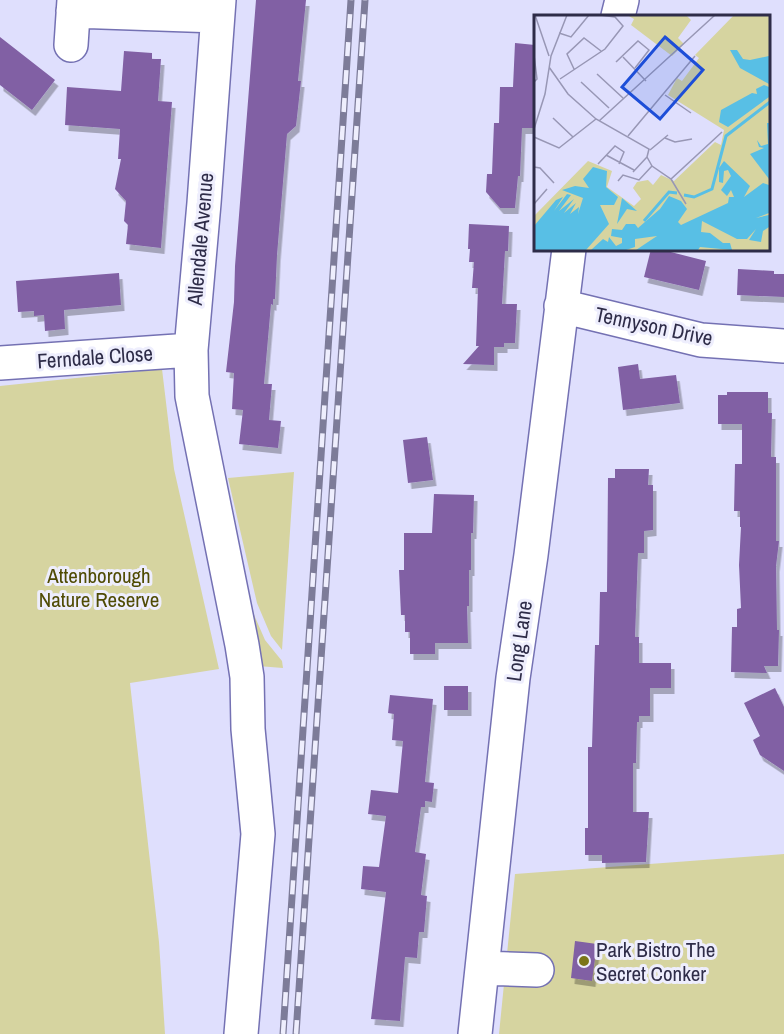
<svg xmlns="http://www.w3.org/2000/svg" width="784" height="1034" viewBox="0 0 784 1034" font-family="'Archivo Narrow',sans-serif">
	<defs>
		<filter id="shadow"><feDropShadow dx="3.5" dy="6" stdDeviation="0" flood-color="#0004"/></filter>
	</defs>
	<rect width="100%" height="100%" fill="#dfdffd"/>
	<path fill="#d6d4a0" d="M162 369 174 469 219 669 130 683 159 942 165 1034H0V386Z
		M294 472 282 650 271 636 257 603 228 478Z
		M248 601 265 640 282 661 283 668 258 666Z
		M784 854V1034H499L515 874Z"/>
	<path fill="#8160a4" filter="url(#shadow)" d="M256 0H306L298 81H301L296 126 287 134 277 255 275 299H273V305L271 304 264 384H272L269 420 281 421 278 448 239 444 243 410 232 409 234 373 226 372 234 302 235 266Z
		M0 37 55 80 32 110 0 85Z
		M515 43 535 45V128H522L520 176H518L515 208H500L486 192 487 174H492L494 123H499L500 87H513Z
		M124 51 152 53V59H161L158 101 172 102 161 248 126 244 128 225 124 221 126 201 115 189 121 159H118L120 129 65 125 67 87 121 91Z
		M469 224 509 226 508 251H505L502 304H517L515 343H504V347H494V365L463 364 479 346H476L478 288H472L474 262H469L470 249H468Z
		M651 249H659L706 261 699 290 644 277Z
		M738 269 774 271V274H784V297L737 295Z
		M119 273 121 305 64 310 65 329 45 331 44 315 34 316V311L18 312 16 281Z
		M638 364 640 379 676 375 680 403 623 410 618 367Z
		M727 392H768V413H772L771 457H776V541H779L776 566 777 630H779L778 666H764L767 673 731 672 732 627H737V609L741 608 739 565 741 527H740V511H734L735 464H742V424H718V395H727Z
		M427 437 433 480 408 483 403 440Z
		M615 469H649L648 485H653V530L644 531V553H638L635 637H639V663H671V688H650V716H639V722H637L636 763H633V812H649L646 862 602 863V855H585V828H588V747H592L595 645H599L600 592H607L608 478H615Z
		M434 494 474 495 473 533H471V570H469V606H467L468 643H435V654H410V632H405V615H401L399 570H404V533H432Z
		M444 686H468V710H444Z
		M775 688 784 707V771L760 755 753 740 760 736 744 703Z
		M390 695 433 699 425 782 434 783 432 802 425 801V807H421L415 852 426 854 421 895 427 896 424 932H419L417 958 405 957 400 1021 371 1019 386 892 361 889 363 866 379 867 386 816 368 814 371 790 398 793 403 741 392 740 394 714 388 713Z
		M575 941 597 944 592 981 571 978Z"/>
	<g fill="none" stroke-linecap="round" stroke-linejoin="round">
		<g stroke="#7471b3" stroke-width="36">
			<path id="minor" d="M219 0 204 203 191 350 192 396 242 645 247 677 248 729 258 834 241 1034
				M73 11 217 16
				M618 16 622 0
				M71 45 74 0
				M561 306 701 340 784 346
				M0 363 191 350
				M483 968 537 970
				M475 1034 513 678 531 555 569 249"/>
		</g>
		<use href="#minor" stroke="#fff" stroke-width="33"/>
		<g stroke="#7d7c99" stroke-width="7">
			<path id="rail" d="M283 1034 351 0
				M296 1034 365 0"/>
		</g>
		<use href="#rail" stroke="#eeeefd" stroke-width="4.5" stroke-dasharray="14" stroke-linecap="butt"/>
	</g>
	<circle fill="#7b7518" stroke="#eeeefd" stroke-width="2" cx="584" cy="961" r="6"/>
	<g text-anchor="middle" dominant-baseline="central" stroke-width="6" stroke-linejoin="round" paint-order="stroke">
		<g font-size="21" fill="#2e2c48" stroke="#eeeefd">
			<text transform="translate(200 239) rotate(-85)">Allendale Avenue</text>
			<text transform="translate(654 326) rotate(12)">Tennyson Drive</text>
			<text transform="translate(95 357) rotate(-4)">Ferndale Close</text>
			<text transform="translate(519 641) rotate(-82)">Long Lane</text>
		</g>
		<g font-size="21" fill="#4f4b04" stroke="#eeeefd">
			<text x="99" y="575">Attenborough<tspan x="99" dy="24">Nature Reserve</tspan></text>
		</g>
		<g font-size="21" fill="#2e2c48" stroke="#eeeefd" text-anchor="start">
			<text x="596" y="949">Park Bistro The<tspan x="596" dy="24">Secret Conker</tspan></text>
		</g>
	</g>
	<g transform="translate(534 15)">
		<rect width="236" height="236" fill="#dfdffd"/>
		<path d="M93 0H152L157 5 144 23 150 29 138 41 97 10 100 4ZM200 0H235V235H0V201L54 146 78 156 73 172 100 191 107 184 99 173 103 167 114 165 119 170 127 160 140 166 181 127 187 130 190 115 134 80 143 63 148 66 165 43 161 40Z" fill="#d6d4a0"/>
		<path d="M196 35H203L209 44 216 45 235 41V69L206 53ZM230 70 235 72V82L194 112 185 107 187 95 218 78 223 79 222 74ZM233 108H235V164L216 139 230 133 225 132 223 125 227 131 234 129ZM190 146 216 171 210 182 229 168 235 170V198L222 203 235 200V212L229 216 227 227 215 225 222 214 213 224H203L168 206 167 217 176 218 189 228H196L198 235 166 232 164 235H102L123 221 101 224V232L92 235H57L69 224 74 227 75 222 82 231 88 228V223L77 221 78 214 88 215 92 209H101L104 213 126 194 135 181 147 186 153 194 144 207 147 210 194 188 195 182H200L197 175 193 181 187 175 197 161 194 155 190 156 189 168 185 167V153ZM59 152 73 156 72 172 84 182 80 190H66L75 209 52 235H0V211L22 185 29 182 20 196 33 179 37 180 25 196 40 184 30 198 42 188 36 199 45 192 44 199 49 183 28 175 41 171 55 173 49 164ZM88 183 103 196 93 194 83 209Z" fill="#58bfe5"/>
		<path fill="none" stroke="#58bfe5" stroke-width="3" d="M150 180 160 182 178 174 192 121 236 87M110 206 135 177 143 178"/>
		<path fill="none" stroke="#9897b5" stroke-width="1.5" d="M1 0 15 41M25 18 37 22 55 0M0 40 3 64 0 67M89 42 112 66M82 47 104 26 115 35 101 53M15 52 34 79 62 104 115 134 113 142M40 54 33 39 50 23 67 36M63 59 89 83M26 64 71 34 89 11 81 2 66 0M47 67 75 93M131 80 157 98M19 103 39 122M65 106 181 0M0 114 11 79 17 41 33 0M94 121 161 41M0 122 25 133 62 104M131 123 141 127 158 124M116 135 134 120M72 140 100 155M113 142 118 151 137 164 188 117M64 149 81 131 90 137 85 149M0 152 6 153 20 168M99 157 113 142M137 164 152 189M84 166 89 160 105 165 118 151M0 189 13 174"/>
		<path fill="#1d4ed8" fill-opacity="0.15" stroke="#1d4ed8" stroke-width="3" d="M131 22 169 55 126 104 88 72Z"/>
		<rect width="236" height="236" fill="none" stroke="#2e2c48" stroke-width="3"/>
	</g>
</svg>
